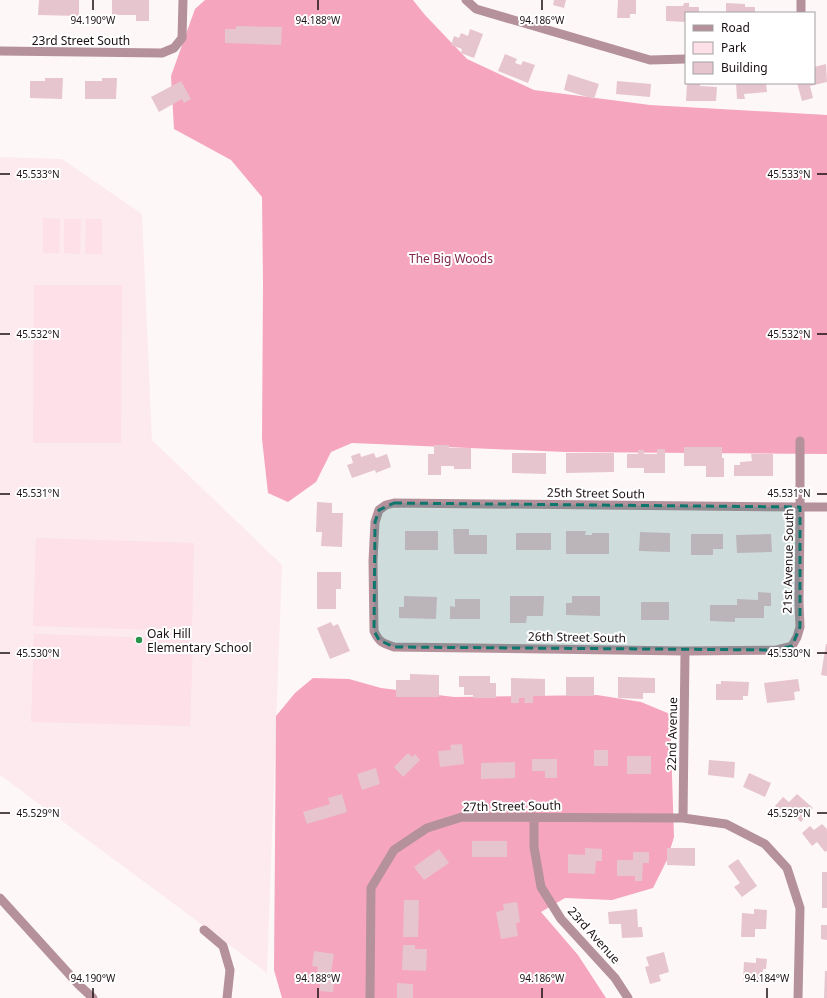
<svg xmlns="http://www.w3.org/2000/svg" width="827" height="998" viewBox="0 0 827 998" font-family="'Noto Sans',sans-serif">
	<rect width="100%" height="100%" fill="#fef7f8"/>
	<path fill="#fceaef" d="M0 157 62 159 142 214 152 440 282 565 267 973 0 775Z"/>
	<path fill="#fde0e8" d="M43 218 60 219 59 253H43Z
		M64 219H81L80 254 64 253Z
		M86 219H102V254H85Z
		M34 285H122L121 443H33Z
		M36 538 194 543 192 631 33 626Z
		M34 634 193 639 190 726 31 722Z"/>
	<path fill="#f6a5be" d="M205 0H413L425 15 467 59 534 90 650 105 827 115V454L565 452 352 443 331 452 316 482 288 502 268 493 262 439 263 284 262 197 231 160 174 129 171 76 195 9Z
		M313 678 349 679 381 688 454 697 597 695 641 702 670 714 674 837 667 860 653 888 612 900 565 898 541 912 578 955 606 998H282L274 970 276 716 295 693Z"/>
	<path fill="#e6c5ce" d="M39 0H79V16L38 15Z
		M112 0H149V21H136V15H112Z
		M554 0H566L564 8 553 5Z
		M618 0H636V14H630V18H617Z
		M684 3H689V7H699V13H686V22L666 21V6H683Z
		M726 3 745 4V7H755V13H726Z
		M236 26 282 27 281 45 225 43V29H236Z
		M470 29 483 34 474 58 461 53 462 49 451 45 454 36 459 38 461 33 468 36Z
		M505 54 517 59 515 63 521 65 523 61 535 65 528 83 498 71Z
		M826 64 827 82 810 86 813 98 802 101 797 83H814V67Z
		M568 74 599 84 594 99 564 90Z
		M45 78H63L62 99 30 98V81H45Z
		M102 78H117L116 99H85V81H102Z
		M181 81 191 99 184 103 182 99 159 112 151 97Z
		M617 81 651 84 650 97 616 94Z
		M687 83H700V86L717 87 716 101H686Z
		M736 83H766L767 92 744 94 745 99H737Z
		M434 445H449V448H471V469H454V466H441V475H428V454H434Z
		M684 447H722V458H724V477H706V466H684Z
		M657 449H665V473H644V468H627V454H638V450H644V454H657Z
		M360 453 361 457 374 453 376 458 387 454 391 467 376 473 375 470 352 478 347 465 353 463 351 456Z
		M512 453H546V474L512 473Z
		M566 453H614V472L566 473Z
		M751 454H773V476H734V465H740V462L752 461Z
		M317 502 332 503V513H343L342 547 321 546 322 532H316Z
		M453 529H469V535H487V554H454Z
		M405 531H438V550H405Z
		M566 531H586L585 535H592V533H609V554H566Z
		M640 532 670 533V552L639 551Z
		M516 533H551V550H516Z
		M691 534H723V549H713V555H691Z
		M771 534 772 552 737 553 736 535Z
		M317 572H341V589H336V609H317Z
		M758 592 771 593V606H764V618H735V622L710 621V605H737V599L758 600Z
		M404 596 437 597 436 619 399 618V607H404Z
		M510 596H544L543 616H527L526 623H510Z
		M572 596H600V616L566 615V603H572Z
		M455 599H480V619H450V606L455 607Z
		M641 602H669V620H641Z
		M331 622 333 626 338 624 350 651 330 659 317 628Z
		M826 644H827V676L821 675Z
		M410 674 439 675V697H396V680H410Z
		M459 676H490V683H496V698H473V695H464V687H459Z
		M566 677H594V696H566Z
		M618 677 655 678V693H643V699L618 698Z
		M511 678 545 679V696H533V703H524L525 698H519V703H511Z
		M798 679 800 691 794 692 795 700 767 703 764 683Z
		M721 681 749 682 748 696H743V700H716V684H721Z
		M462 744 464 764 440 767 438 751 451 750 450 745Z
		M594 750H608V766H594Z
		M408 753 412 757 415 754 420 760 403 777 394 767Z
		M627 756H651V774H627Z
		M532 759H557V778H545V771H532Z
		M709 760 735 762 734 778 708 775Z
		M515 762V778L481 779V763Z
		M376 768 380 784 362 790 357 774Z
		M749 773 771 783 765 797 743 787Z
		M342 794 347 812 307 824 303 812 330 804 328 798Z
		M797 794 813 808 801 822 793 814 789 818 775 806 783 797 789 802Z
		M822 824 827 829V851L825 852 817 842 812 846 802 833 810 826 814 830Z
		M472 841H507V857H472Z
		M585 848 602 849V861H596L595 874 568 873V854L585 855Z
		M667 848H695V866L667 865Z
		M439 849 449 863 424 880 414 867Z
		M633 852H649V863H643L642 881H635V876H617V860H633Z
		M738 859 757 886 742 897 734 887 740 883 728 866Z
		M822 872H827V908H822Z
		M404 900H419L418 937H403Z
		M517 902 520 922 516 923 518 936 501 939 496 912 504 910 503 904Z
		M637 909 638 927H642L643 937 622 938 621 924H609L608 912Z
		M754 909 767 910 766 929H755V937H741L742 913 754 914Z
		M821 925H827V940L821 939Z
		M403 945H415V949H427L426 971 402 970Z
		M314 951 334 954 331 973 335 974 333 992 319 991 321 979 316 978 318 967 312 966Z
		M664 952 669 972 659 975 661 981 650 984 645 967 649 966 646 957Z
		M756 958 767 959 766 969H763L762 982 743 980 744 962 756 963Z
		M825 971H827V998H824Z
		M397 983 413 984V998H397Z"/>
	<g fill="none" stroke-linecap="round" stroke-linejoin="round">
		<path stroke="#b4919b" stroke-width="9" d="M466 0 476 9 650 60 686 59
			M801 13V0
			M0 51 162 53 174 48 182 38 183 0
			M800 441C800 467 800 493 800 519L799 602 800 627 797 637 792 646 776 650 685 651 394 647C382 643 379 642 374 631L373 561 375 522 379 510 386 505 394 503 800 507H827
			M534 817V847L541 887 561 919 615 978 628 998
			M683 818 685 651
			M0 898 79 985 93 998
			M204 930 223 946 230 970 227 998
			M370 998 371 888 394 850 427 828 462 817 683 818 726 824 765 844 787 868 800 908 798 998"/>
	</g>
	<path fill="#0f766e" fill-opacity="0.2" stroke="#0f766e" stroke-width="3" stroke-dasharray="8 5" stroke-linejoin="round" d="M394 503 800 507V627L792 646 776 650 394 647 379 640 374 631 375 522 379 510Z"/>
	<path fill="none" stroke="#1b1013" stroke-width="1.5" d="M93 0V10M318 0V10M542 0V10M0 174H10M817 174H827M0 334H10M817 334H827M0 494H10M817 494H827M0 653H10M817 653H827M0 813H10M817 813H827M93 988V998M318 988V998M542 988V998M767 988V998"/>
	<circle fill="#29934b" stroke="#fff" stroke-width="1.5" cx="139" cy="640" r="4"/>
	<g text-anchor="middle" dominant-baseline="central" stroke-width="4" stroke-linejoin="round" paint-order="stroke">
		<g font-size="12" fill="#1b1013" stroke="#fff">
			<text x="81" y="40">23rd Street South</text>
			<text transform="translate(596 493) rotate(1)">25th Street South</text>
			<text transform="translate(788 561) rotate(-89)">21st Avenue South</text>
			<text transform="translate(577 637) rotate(1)">26th Street South</text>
			<text transform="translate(672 734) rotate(-89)">22nd Avenue</text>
			<text transform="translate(512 806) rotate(-1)">27th Street South</text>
			<text transform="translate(594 935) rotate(48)">23rd Avenue</text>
		</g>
		<g font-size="12" fill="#81254a" stroke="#fff">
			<text x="451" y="258">The Big Woods</text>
		</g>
		<g font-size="12" fill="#1b1013" stroke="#fff" text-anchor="start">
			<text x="147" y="633">Oak Hill<tspan x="147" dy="14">Elementary School</tspan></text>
		</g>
	</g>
	<g font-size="10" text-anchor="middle" fill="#1b1013" stroke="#fff" stroke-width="4" stroke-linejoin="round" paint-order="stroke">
		<text x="93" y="24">94.190°W</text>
		<text x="318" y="24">94.188°W</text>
		<text x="542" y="24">94.186°W</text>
		<text x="38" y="178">45.533°N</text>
		<text x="789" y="178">45.533°N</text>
		<text x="38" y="338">45.532°N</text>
		<text x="789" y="338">45.532°N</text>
		<text x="38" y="497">45.531°N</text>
		<text x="789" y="497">45.531°N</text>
		<text x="38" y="657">45.530°N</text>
		<text x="789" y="657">45.530°N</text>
		<text x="38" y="817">45.529°N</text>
		<text x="789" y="817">45.529°N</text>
		<text x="93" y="982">94.190°W</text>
		<text x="318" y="982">94.188°W</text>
		<text x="542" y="982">94.186°W</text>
		<text x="767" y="982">94.184°W</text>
	</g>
	<rect x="685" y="12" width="130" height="72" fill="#ffffff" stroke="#a49fa1"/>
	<rect x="693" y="25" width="20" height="6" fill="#b4919b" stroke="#a49fa1"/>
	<text x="721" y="32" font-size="12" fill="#1b1013">Road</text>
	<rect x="693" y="42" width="20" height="12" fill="#fde0e8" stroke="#a49fa1"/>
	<text x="721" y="52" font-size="12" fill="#1b1013">Park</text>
	<rect x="693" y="62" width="20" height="12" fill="#e6c5ce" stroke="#a49fa1"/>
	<text x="721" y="72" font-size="12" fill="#1b1013">Building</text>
</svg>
